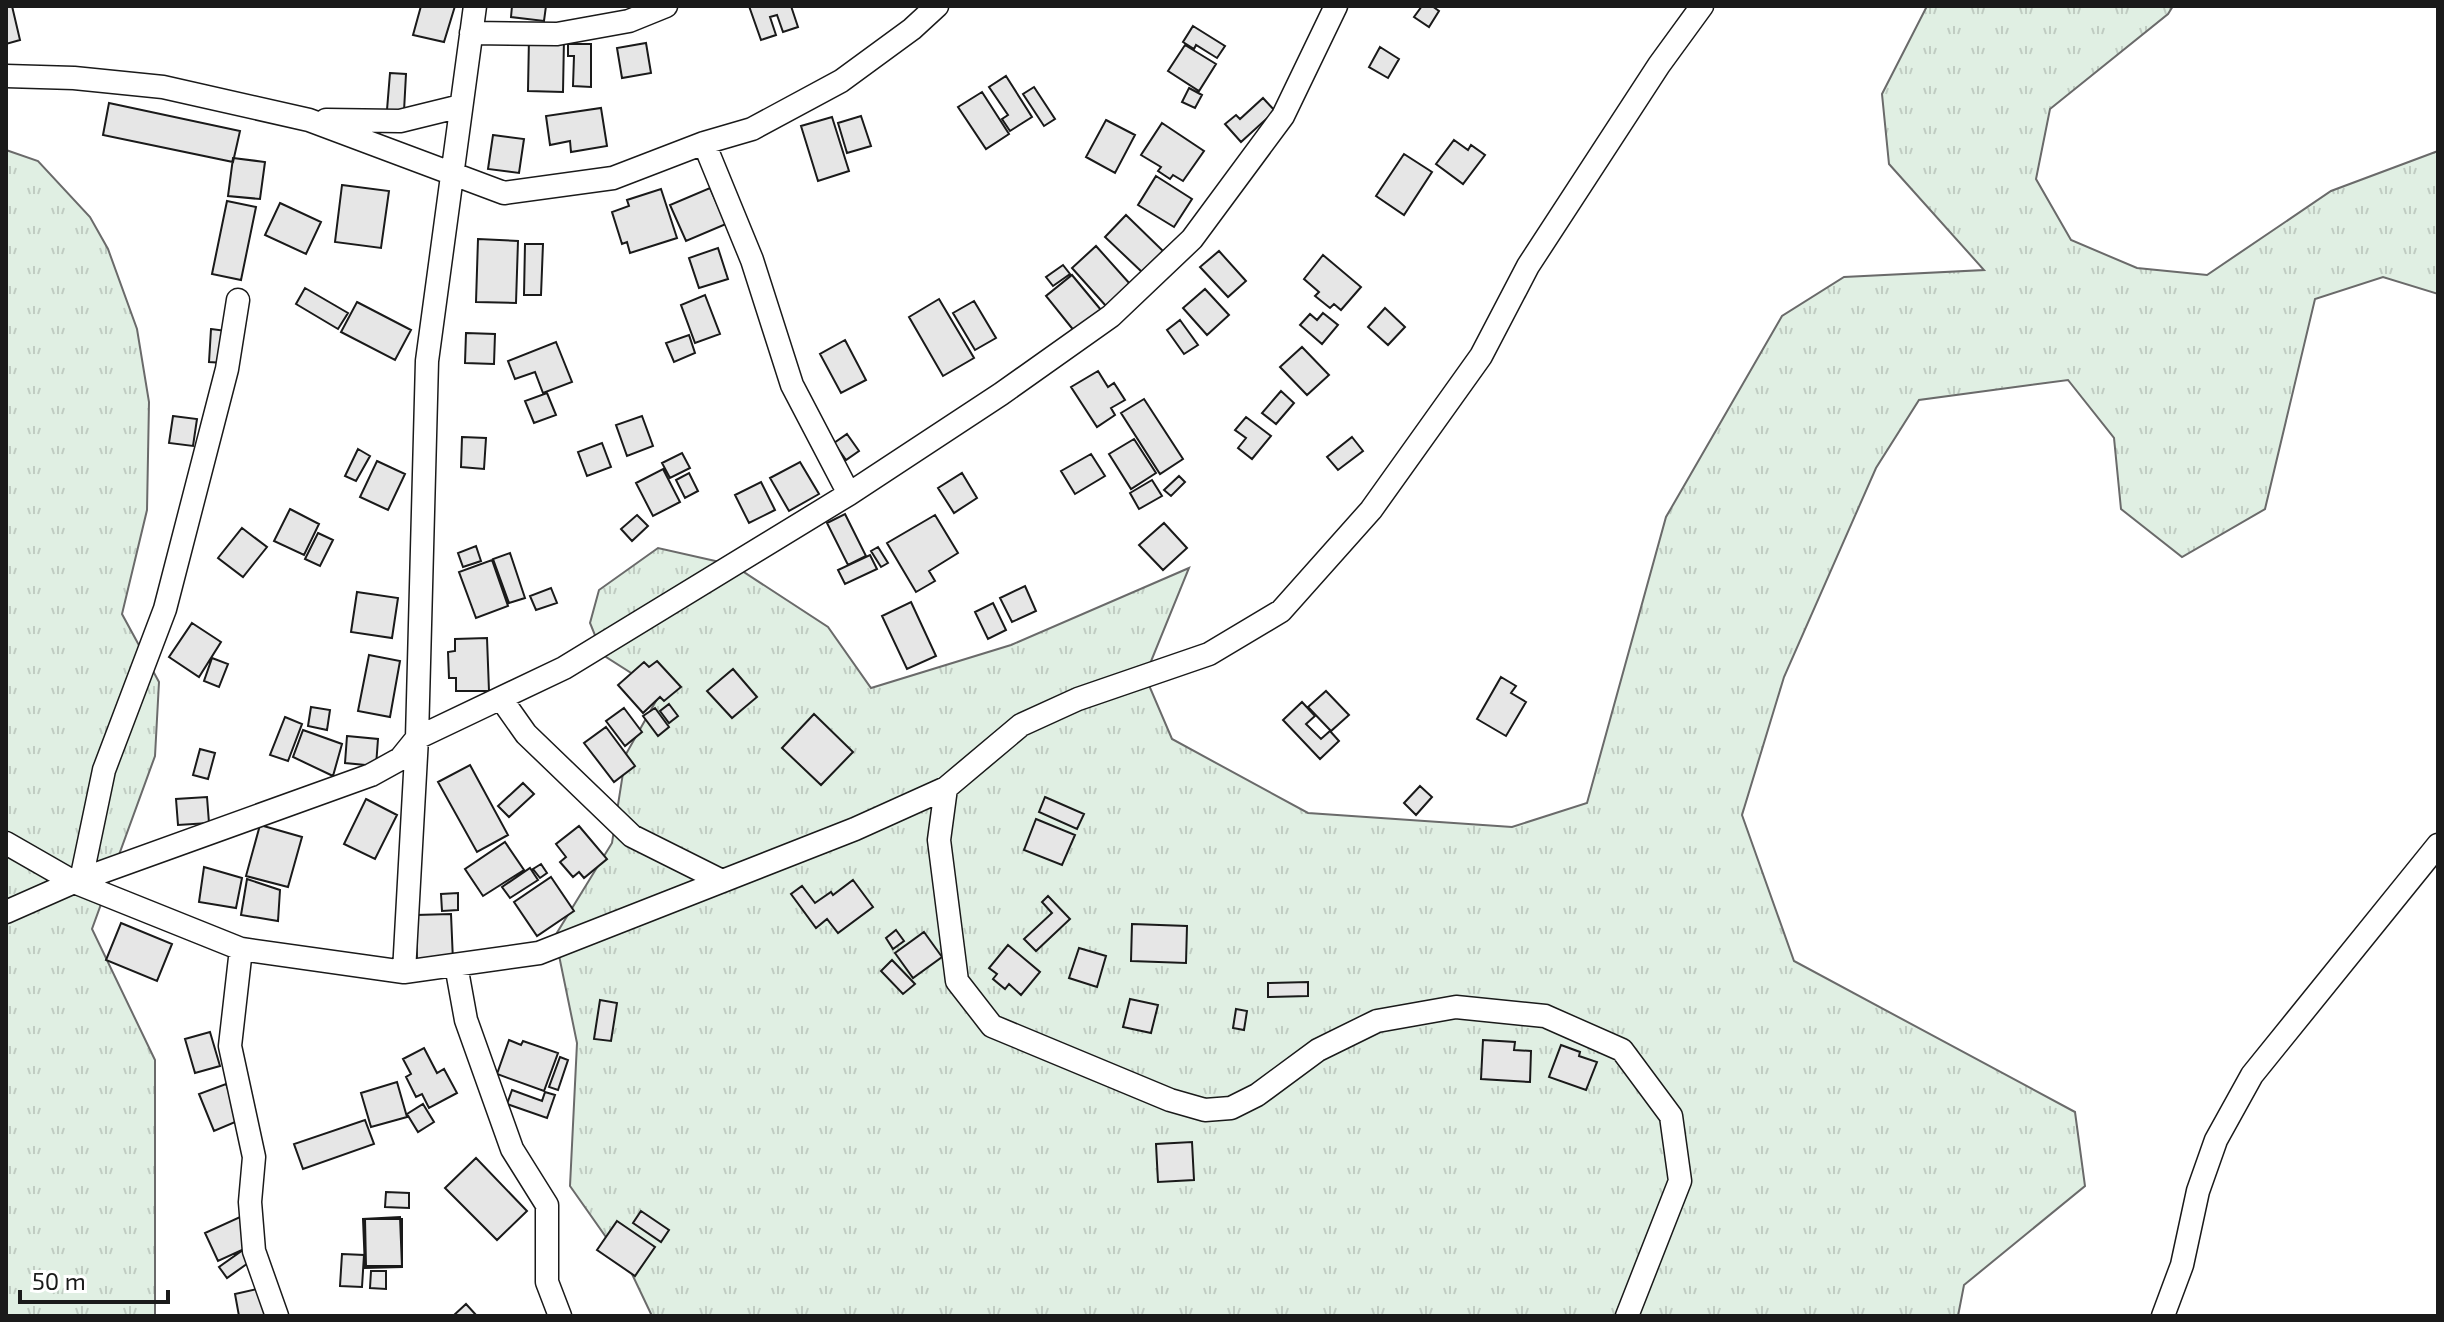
<svg xmlns="http://www.w3.org/2000/svg" width="2444" height="1322" viewBox="0 0 2444 1322" font-family="'Exo 2',sans-serif">
	<defs>
		<pattern id="grass-tufts" width="24" height="20" patternUnits="userSpaceOnUse" patternTransform="scale(2)"><rect width="24" height="20" fill="#e0efe3"/><path d="M3 7l-1-3M5 7V3M7 7l1-3M15 17l-1-3M17 17v-4M19 17l1-3" fill="none" stroke="#c0ccc2"/></pattern>
	</defs>
	<rect width="100%" height="100%" fill="#fff"/>
	<path fill="url(#grass-tufts)" stroke="#6a6a6a" stroke-width="2" d="M1927 6H2173L2168 14 2050 109 2036 179 2071 240 2137 268 2207 275 2331 191 2438 151V294L2383 277 2315 299 2265 509 2182 557 2121 509 2114 438 2068 380 1919 400 1876 468 1784 677 1742 815 1794 961 2075 1112 2085 1186 1964 1285 1958 1316H652L632 1274 570 1186 577 1043 555 936 612 843 626 754 661 692 603 655 590 623 599 590 658 548 733 565 828 627 871 688 1011 645 1189 568 1145 676 1172 739 1308 813 1512 827 1587 803 1666 517 1782 316 1844 277 1984 270 1889 164 1882 94Z
		M6 150 38 161 90 217 108 249 137 329 149 402 147 510 122 614 159 682 155 756 92 929 155 1060V1316H6Z"/>
	<path fill="#e6e6e6" stroke="#1a1a1a" stroke-width="2" d="M6 6H12L20 40 6 44Z
		M421 6H455L444 42 413 35Z
		M512 6H546L544 21 511 17Z
		M749 6H791L798 27 783 32 777 15 770 17 776 35 761 40Z
		M1422 6H1432L1439 11 1429 27 1414 17Z
		M1193 26 1225 46 1217 58 1196 45 1194 49 1183 42Z
		M529 37 564 38 563 92 528 91Z
		M646 43 651 73 622 78 617 48Z
		M568 44H591V87L573 86 574 56H568Z
		M1185 45 1216 64 1199 91 1168 71Z
		M1380 47 1399 59 1388 78 1369 67Z
		M390 73 406 74 404 111 387 110Z
		M1006 76 1032 117 1010 131 1002 119 1008 115 989 87Z
		M1034 87 1055 119 1044 126 1023 94Z
		M1189 88 1202 95 1195 108 1182 102Z
		M982 92 1009 134 986 149 958 107Z
		M1263 98 1275 111 1241 142 1225 124 1236 115 1240 119Z
		M109 103 240 131 233 162 103 135Z
		M601 108 607 146 571 152 570 141 550 145 546 116Z
		M861 116 871 146 847 153 838 123Z
		M832 117 849 171 818 181 801 126Z
		M1106 120 1135 135 1115 173 1086 157Z
		M1162 123 1204 151 1183 181 1173 175 1170 179 1158 171 1161 167 1141 155Z
		M493 135 524 139 519 173 488 169Z
		M1454 140 1468 150 1471 145 1485 155 1463 184 1436 164Z
		M1404 154 1432 172 1404 215 1376 196Z
		M233 158 265 162 260 199 228 196Z
		M1156 176 1192 199 1174 227 1138 205Z
		M342 185 389 191 381 248 335 242Z
		M710 188 726 224 686 241 670 205Z
		M661 189 677 238 630 253 627 242 622 244 612 212 629 206 627 200Z
		M227 201 256 207 241 280 212 274Z
		M280 203 321 222 306 254 265 235Z
		M1126 215 1163 251 1142 272 1105 237Z
		M478 239 518 241 516 303 476 302Z
		M525 244H543L541 295H524Z
		M1096 246 1130 284 1106 306 1072 268Z
		M718 248 728 279 699 288 689 258Z
		M1219 251 1246 281 1228 297 1200 267Z
		M1323 255 1361 287 1341 310 1334 304 1330 308 1315 296 1319 292 1304 279Z
		M1063 265 1070 274 1053 286 1046 277Z
		M1072 275 1101 310 1075 332 1046 296Z
		M305 288 348 313 338 329 296 304Z
		M1205 289 1229 315 1207 335 1183 308Z
		M705 295 720 334 695 343 681 305Z
		M939 299 974 358 943 376 909 317Z
		M974 301 996 338 975 350 953 313Z
		M357 302 411 330 395 360 341 332Z
		M1385 308 1405 327 1388 345 1368 327Z
		M1323 313 1338 325 1322 344 1300 325 1310 314 1317 320Z
		M1180 320 1198 345 1184 354 1167 330Z
		M211 329 227 331 224 363 209 362Z
		M466 333 495 334 494 364 465 363Z
		M689 335 695 353 674 362 666 343Z
		M845 340 866 380 841 393 820 354Z
		M556 342 572 382 543 393 535 372 515 379 508 361Z
		M1302 347 1329 375 1307 395 1280 367Z
		M1098 371 1108 387 1114 383 1125 400 1111 408 1115 415 1097 427 1071 387Z
		M1281 391 1294 403 1276 424 1262 413Z
		M547 393 556 415 534 423 525 401Z
		M1144 399 1183 459 1160 474 1121 413Z
		M173 416 197 419 193 446 169 443Z
		M642 416 653 446 627 456 616 425Z
		M1246 417 1271 436 1252 459 1238 448 1246 438 1235 430Z
		M847 434 859 451 846 460 834 443Z
		M462 437 486 438 484 469 461 467Z
		M1352 437 1363 451 1338 470 1327 457Z
		M1134 439 1156 473 1131 489 1109 454Z
		M602 443 611 467 587 476 578 452Z
		M358 449 370 456 356 481 345 476Z
		M682 453 690 468 670 478 662 463Z
		M1091 454 1105 476 1075 494 1061 471Z
		M377 461 405 474 388 510 360 497Z
		M800 462 819 494 789 511 770 478Z
		M663 469 680 502 653 516 636 483Z
		M689 473 698 491 685 498 676 480Z
		M962 473 977 498 954 513 938 488Z
		M1179 476 1185 482 1171 496 1164 490Z
		M1152 480 1162 496 1139 509 1130 493Z
		M761 482 775 510 749 523 735 495Z
		M290 509 319 524 304 555 274 541Z
		M845 514 866 556 848 565 827 523Z
		M637 515 648 526 632 541 621 529Z
		M935 515 958 553 929 571 935 581 916 592 887 543Z
		M1164 523 1187 548 1163 570 1139 545Z
		M242 528 267 547 243 577 218 558Z
		M318 533 333 540 320 566 305 559Z
		M476 546 481 561 463 567 458 553Z
		M878 547 888 563 881 567 871 551Z
		M510 553 525 598 509 603 493 559Z
		M870 555 877 569 845 584 838 570Z
		M492 560 508 606 476 618 459 572Z
		M1025 586 1036 611 1012 622 1000 598Z
		M551 588 557 603 536 610 530 596Z
		M357 592 398 598 392 638 351 632Z
		M911 602 936 656 907 669 882 616Z
		M993 603 1006 630 988 639 975 612Z
		M192 623 221 642 199 677 169 657Z
		M487 638 489 691H456V678H449L448 652 455 651V639Z
		M369 655 400 661 390 717 358 711Z
		M212 658 228 664 219 687 204 681Z
		M657 661 681 687 664 701 660 697 643 713 618 685 644 662 649 667Z
		M733 669 757 697 732 718 707 691Z
		M1501 677 1516 686 1511 693 1526 702 1506 736 1477 719Z
		M1326 691 1349 715 1331 731 1308 707Z
		M1302 702 1315 716 1306 724 1321 739 1330 731 1339 741 1320 759 1283 720Z
		M669 704 678 716 669 723 660 711Z
		M311 707 330 710 327 730 308 726Z
		M624 708 642 732 625 746 606 721Z
		M655 708 669 727 658 736 643 716Z
		M814 714 853 752 821 785 782 748Z
		M285 717 302 724 288 761 270 755Z
		M606 727 635 766 614 782 584 743Z
		M303 730 342 744 333 776 293 757Z
		M347 736 378 739 376 766 345 763Z
		M200 749 215 753 208 779 193 775Z
		M470 765 508 835 477 852 438 782Z
		M523 783 534 794 509 817 498 806Z
		M1420 786 1432 797 1416 815 1404 803Z
		M207 797 209 823 178 825 176 799Z
		M1045 797 1084 814 1077 829 1039 812Z
		M366 799 397 815 375 859 344 844Z
		M1036 819 1075 835 1062 865 1024 850Z
		M260 825 302 837 288 887 246 876Z
		M579 826 607 859 584 878 579 872 573 877 560 862 566 857 556 844Z
		M505 842 524 870 483 896 465 869Z
		M541 864 547 873 540 878 533 869Z
		M204 867 242 878 236 908 199 902Z
		M530 868 538 880 510 898 502 887Z
		M551 877 574 911 537 936 514 902Z
		M247 879 280 890 278 921 241 915Z
		M853 880 873 907 838 933 827 919 816 928 791 894 802 886 815 903 831 892 833 895Z
		M458 893V910L442 911 441 894Z
		M1048 896 1070 919 1036 951 1024 939 1052 913 1042 902Z
		M451 914 453 961 417 963 416 915Z
		M121 923 172 944 157 981 106 960Z
		M1132 924 1187 926 1186 963 1131 961Z
		M896 930 904 941 893 949 886 938Z
		M924 932 942 957 913 978 895 953Z
		M1008 945 1040 972 1021 995 1009 984 1005 989 993 979 997 974 989 968Z
		M1079 948 1106 956 1097 987 1069 978Z
		M892 960 915 984 903 994 881 971Z
		M1308 982V996L1268 997V983Z
		M1130 999 1158 1005 1151 1033 1123 1027Z
		M600 1000 617 1003 611 1041 594 1039Z
		M1236 1009 1247 1011 1244 1030 1233 1028Z
		M210 1032 220 1066 195 1073 185 1039Z
		M509 1040 521 1045 523 1041 558 1053 544 1091 497 1074Z
		M1483 1040 1515 1042 1514 1050 1531 1051 1530 1082 1481 1079Z
		M1561 1045 1580 1052 1579 1056 1597 1062 1586 1090 1549 1077Z
		M424 1048 437 1073 444 1069 457 1093 429 1108 422 1094 416 1097 406 1077 411 1074 403 1059Z
		M560 1057 568 1060 558 1090 549 1087Z
		M397 1082 407 1117 371 1127 361 1093Z
		M226 1084 240 1120 214 1131 199 1094Z
		M512 1090 542 1101 545 1092 555 1095 547 1118 507 1104Z
		M423 1104 434 1122 418 1132 407 1114Z
		M365 1120 374 1144 303 1169 294 1144Z
		M1192 1142 1194 1180 1158 1182 1156 1144Z
		M476 1158 527 1211 497 1240 445 1188Z
		M386 1192 409 1193V1208L385 1207Z
		M641 1211 669 1230 661 1242 633 1223Z
		M240 1217 253 1245 218 1261 205 1233Z
		M400 1217 402 1267 365 1268 363 1219Z
		M365 1219H402V1266H366Z
		M617 1221 655 1247 635 1276 597 1250Z
		M243 1250 251 1261 227 1278 219 1267Z
		M342 1254 364 1255 362 1287 340 1286Z
		M371 1271H386V1289L370 1288Z
		M266 1287 272 1316H239L235 1294Z
		M466 1304 477 1316H453Z"/>
	<g fill="none" stroke-linecap="round" stroke-linejoin="round">
		<g stroke="#1a1a1a" stroke-width="25">
			<path id="minor" d="M471 33 557 34 629 21 666 6
				M6 76 74 78 163 87 309 120 504 193 613 178 704 143 752 129 841 81 912 29 937 6
				M326 120 400 121 461 106
				M704 143 752 260 792 385 849 494
				M502 700 526 734 632 836 722 881
				M946 788 939 840 957 981 992 1026 1170 1100 1205 1110 1231 1108 1257 1095 1318 1050 1377 1021 1456 1007 1545 1016 1622 1050 1671 1116 1680 1181 1627 1316
				M6 843 74 882 241 949 404 972 539 953 855 829 946 788 1021 725 1078 699 1209 654 1281 611 1371 510 1481 356 1528 266 1659 65 1702 6
				M81 880 104 770 165 609 227 369 238 300
				M6 912 74 882 371 775 400 759 417 738 564 668 849 494 1001 394 1111 316 1192 239 1283 116 1336 6
				M241 949 230 1046 254 1157 250 1202 254 1251 277 1316
				M456 965 466 1020 512 1149 547 1205V1282L560 1316
				M404 972 417 738 427 361 475 6
				M2163 1316 2182 1265 2198 1191 2216 1140 2252 1075 2438 845"/>
		</g>
		<use href="#minor" stroke="#fff" stroke-width="22"/>
	</g>
	<rect width="2444" height="1322" fill="none" stroke="#1a1a1a" stroke-width="16"/>
	<path d="M20 1290v12h148v-12" fill="none" stroke="#1a1a1a" stroke-width="4"/>
	<text x="32" y="1290" font-size="24" fill="#1a1a1a" stroke="#ffffff" stroke-width="6" paint-order="stroke">50 m</text>
</svg>
